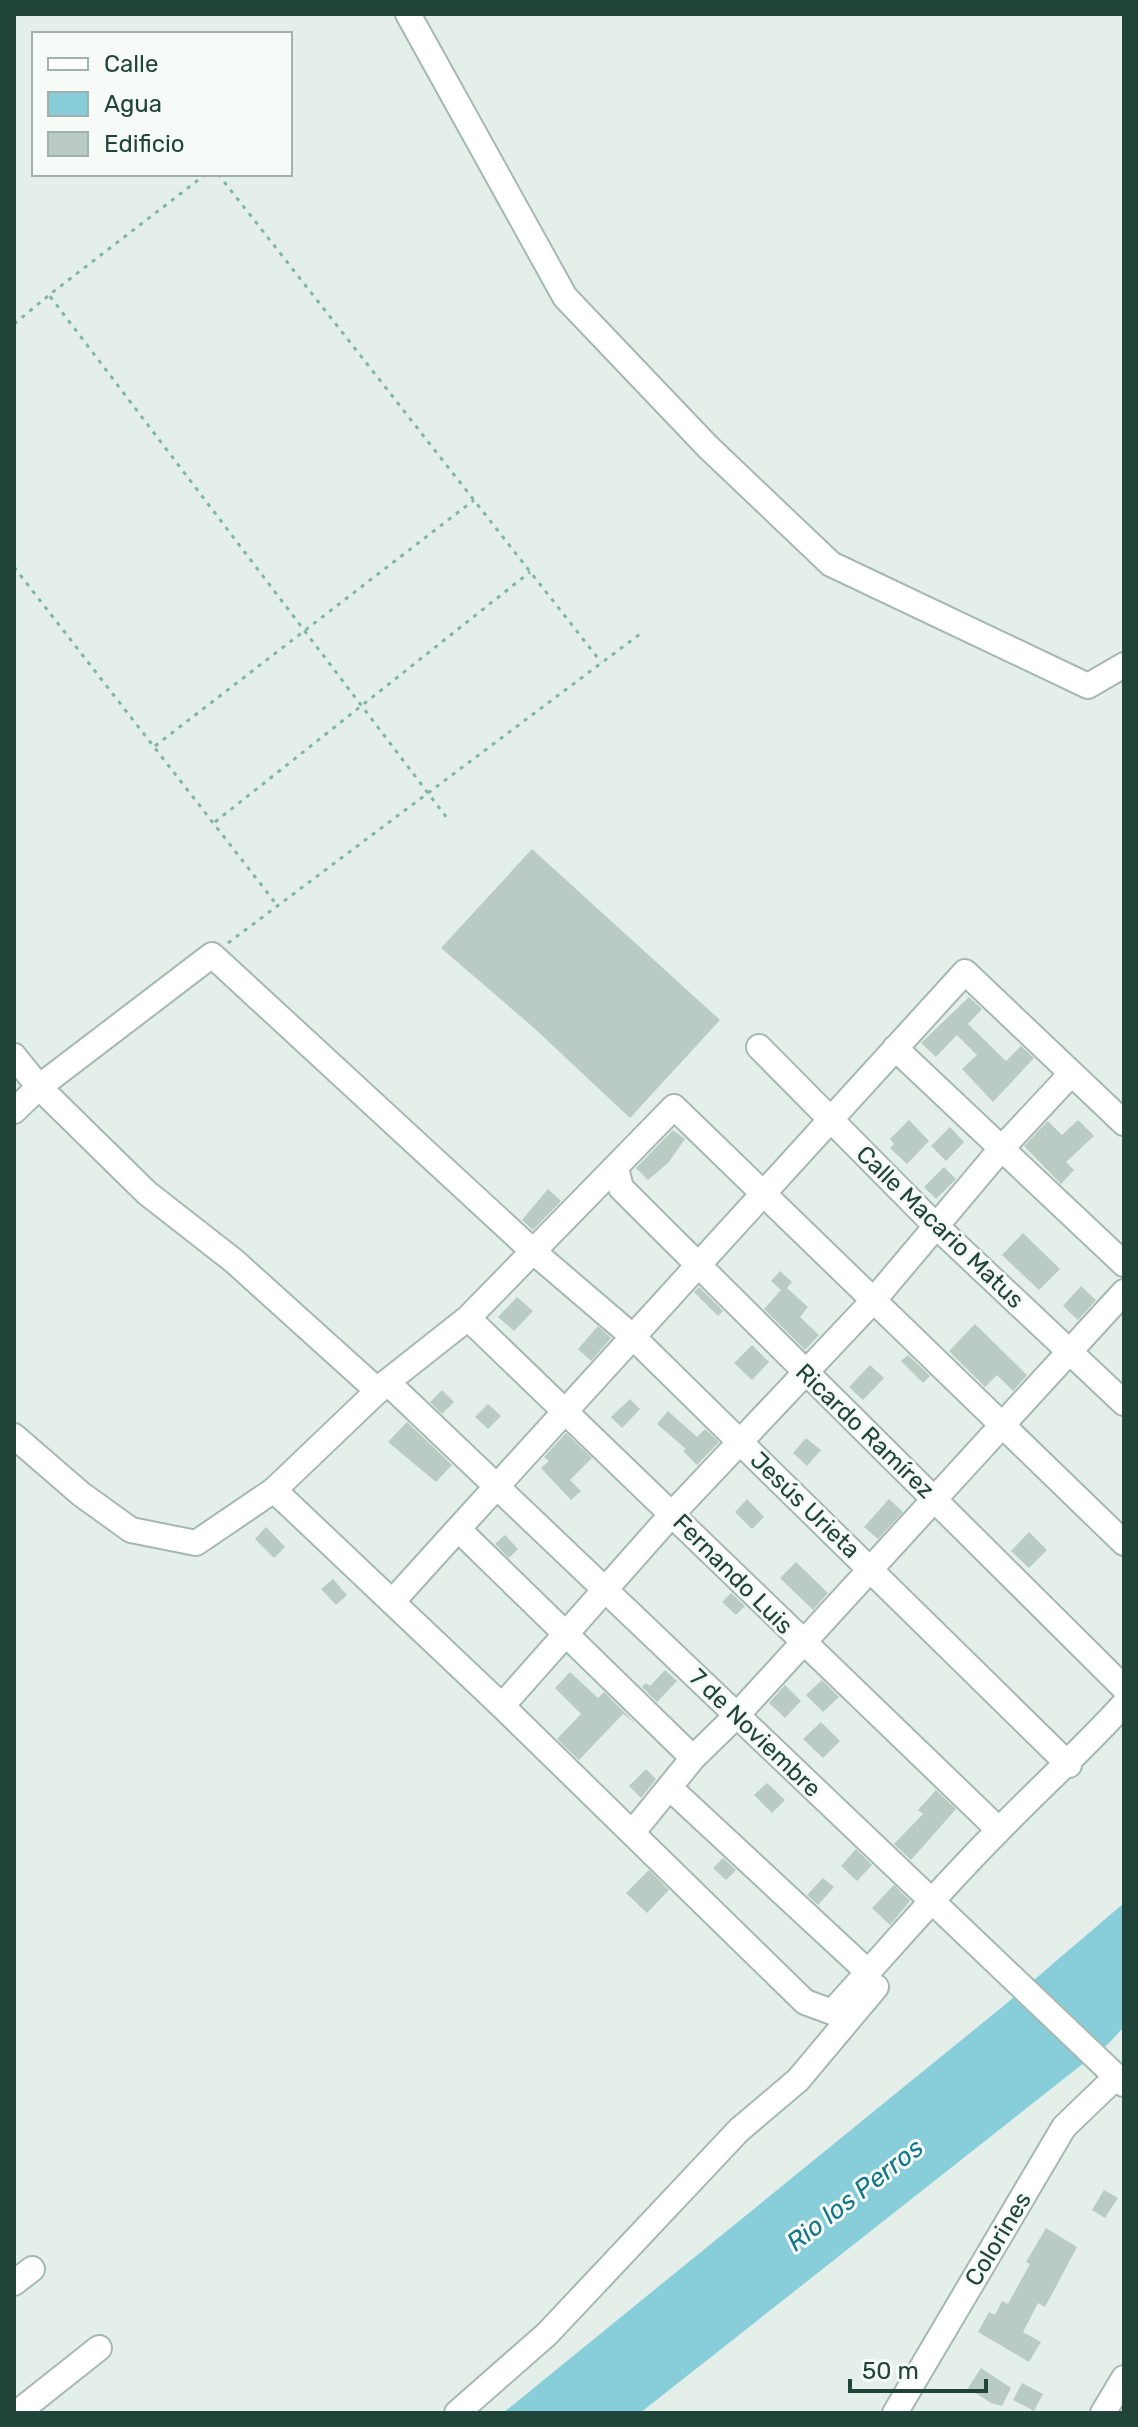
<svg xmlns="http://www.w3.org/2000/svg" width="1138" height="2427" viewBox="0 0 1138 2427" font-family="Rubik,sans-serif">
	<rect width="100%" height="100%" fill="#e4efea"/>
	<path fill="#87ceda" d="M1124 1903V2027L1108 2044 640 2413H503L1007 2003Z"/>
	<path fill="#b9cbc3" d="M532 849 720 1020 630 1118 534 1028 441 948Z
		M969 997 982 1009 968 1024 1006 1061 1021 1046 1034 1058 993 1102 962 1069 977 1055 957 1035 936 1057 921 1043Z
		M909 1120 929 1141 907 1164 890 1148 894 1144 890 1139Z
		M1078 1120 1094 1136 1066 1162 1074 1170 1061 1184 1024 1146 1048 1121 1062 1135Z
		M950 1127 964 1142 946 1161 931 1146Z
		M673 1130 685 1139 668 1163 648 1180 636 1168Z
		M944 1167 956 1179 936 1199 924 1187Z
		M548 1189 561 1201 533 1230 522 1220Z
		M1023 1233 1060 1269 1039 1290 1002 1255Z
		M780 1271 792 1282 787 1288 808 1307 800 1317 819 1335 805 1350 764 1309 781 1290 771 1281Z
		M1081 1286 1096 1300 1078 1320 1063 1306Z
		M699 1287 723 1311 718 1316 694 1292Z
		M517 1297 533 1311 514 1331 498 1317Z
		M975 1324 1027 1375 1013 1391 997 1375 985 1387 949 1351Z
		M598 1326 611 1338 591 1361 578 1349Z
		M752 1345 769 1362 752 1380 734 1363Z
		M908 1355 930 1376 923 1383 901 1361Z
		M870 1365 884 1378 863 1400 849 1387Z
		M442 1390 454 1402 442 1414 430 1402Z
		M630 1399 640 1409 622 1428 611 1417Z
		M488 1404 501 1416 488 1429 475 1417Z
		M668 1411 697 1437 705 1429 719 1442 697 1465 683 1451 686 1449 657 1424Z
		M407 1422 452 1465 436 1482 388 1442Z
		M566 1433 592 1458 570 1480 581 1491 571 1500 541 1468 549 1461 544 1457Z
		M806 1438 821 1450 807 1466 793 1453Z
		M747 1499 764 1517 752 1529 735 1512Z
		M889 1499 903 1512 878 1539 864 1527Z
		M266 1527 285 1547 274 1558 255 1539Z
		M1029 1532 1047 1550 1029 1568 1011 1551Z
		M505 1535 518 1549 509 1558 495 1544Z
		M796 1562 828 1593 813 1610 780 1578Z
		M333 1579 347 1595 336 1605 321 1589Z
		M731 1593 745 1606 736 1615 722 1602Z
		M665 1670 677 1681 657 1702 642 1687 646 1683 650 1686Z
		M570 1672 598 1698 604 1692 636 1724 623 1714 579 1760 557 1739 581 1714 555 1688Z
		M822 1680 839 1697 823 1712 806 1695Z
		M785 1685 801 1701 785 1718 769 1703Z
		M821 1722 840 1741 823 1758 803 1739Z
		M646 1769 656 1779 641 1798 629 1786Z
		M767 1783 785 1800 772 1813 754 1795Z
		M936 1790 956 1809 911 1860 894 1844 923 1814 918 1810Z
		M856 1849 872 1865 857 1881 841 1866Z
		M723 1858 736 1870 726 1880 713 1868Z
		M649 1870 669 1890 647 1913 626 1893Z
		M823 1878 834 1887 818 1905 807 1895Z
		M894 1885 910 1901 890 1925 872 1908Z
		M1104 2190 1118 2198 1105 2218 1092 2210Z
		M1046 2228 1077 2247 1045 2307 1038 2303 1023 2332 1041 2342 1029 2362 978 2332 989 2312 995 2315 1002 2301 1008 2304 1030 2264 1026 2262Z
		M981 2368 1011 2388 1002 2406 991 2403 968 2388Z
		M1022 2383 1043 2394 1034 2411 1013 2400Z"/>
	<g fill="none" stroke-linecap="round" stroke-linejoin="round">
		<g stroke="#a6b8b2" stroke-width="28">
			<path id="minor" d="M408 14 565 297 708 447 831 564 1088 686 1124 665
				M759 1047 936 1226 1124 1403
				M895 1048 1124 1264
				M14 1056 39 1087 147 1193 234 1261 378 1391
				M14 1111 39 1087 212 955 535 1253 632 1336 1069 1765
				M616 1168 621 1188 651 1218 1124 1688
				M468 1318 999 1830
				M387 1382 1124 2084
				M14 1436 81 1494 131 1530 196 1543 274 1490 387 1382 468 1318 674 1107 1124 1543
				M274 1490 502 1706 805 2002 832 2012C887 1952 940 1889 998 1831 1040 1788 1084 1748 1124 1704
				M458 1529 965 972 1124 1123
				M392 1602 458 1529 693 1758
				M502 1706 672 1514 873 1301 1001 1149 1071 1074
				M671 1789 868 1972
				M632 1833 693 1758 737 1715 1124 1292
				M14 2283 32 2269
				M17 2413 99 2348
				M457 2413 547 2334 739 2130 798 2080 876 1987
				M895 2413 1064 2127 1116 2077
				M1103 2413 1124 2378"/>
		</g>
		<path stroke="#81b6a5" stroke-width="3" stroke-dasharray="4 6" stroke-linecap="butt" d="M206 174 49 295 447 818
			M218 174 601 662
			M14 324 48 296
			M14 567 277 905
			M155 746 474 500
			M215 822 530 572
			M228 943 644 631"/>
		<use href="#minor" stroke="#fff" stroke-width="24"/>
	</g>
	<g text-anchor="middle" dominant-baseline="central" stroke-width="6" stroke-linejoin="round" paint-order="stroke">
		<g font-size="24" fill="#21443a" stroke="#f6fbf8">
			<text transform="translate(940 1227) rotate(44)">Calle Macario Matus</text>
			<text transform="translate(865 1431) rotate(44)">Ricardo Ramírez</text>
			<text transform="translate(805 1505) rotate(44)">Jesús Urieta</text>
			<text transform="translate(733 1574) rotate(45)">Fernando Luis</text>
			<text transform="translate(755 1733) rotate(44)">7 de Noviembre</text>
			<text transform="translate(998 2239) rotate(-59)">Colorines</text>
		</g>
		<g font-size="26" font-style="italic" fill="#137688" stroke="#f6fbf8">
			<text transform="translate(855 2195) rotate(-38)">Rio los Perros</text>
		</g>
	</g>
	<rect width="1138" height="2427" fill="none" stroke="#21443a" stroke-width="32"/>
	<rect x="32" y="32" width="260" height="144" fill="#f6fbf8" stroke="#a1b2ac" stroke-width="2"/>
	<rect x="48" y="58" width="40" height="12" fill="#ffffff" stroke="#a1b2ac" stroke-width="2"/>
	<text x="104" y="72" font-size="24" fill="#21443a">Calle</text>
	<rect x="48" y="92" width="40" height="24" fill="#87ceda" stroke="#a1b2ac" stroke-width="2"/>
	<text x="104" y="112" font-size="24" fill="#21443a">Agua</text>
	<rect x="48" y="132" width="40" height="24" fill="#b9cbc3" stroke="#a1b2ac" stroke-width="2"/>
	<text x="104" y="152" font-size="24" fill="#21443a">Edificio</text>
	<path d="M850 2379v12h136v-12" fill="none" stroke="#21443a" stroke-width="4"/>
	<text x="862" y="2379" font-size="24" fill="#21443a" stroke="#f6fbf8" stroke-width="6" paint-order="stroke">50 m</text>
</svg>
